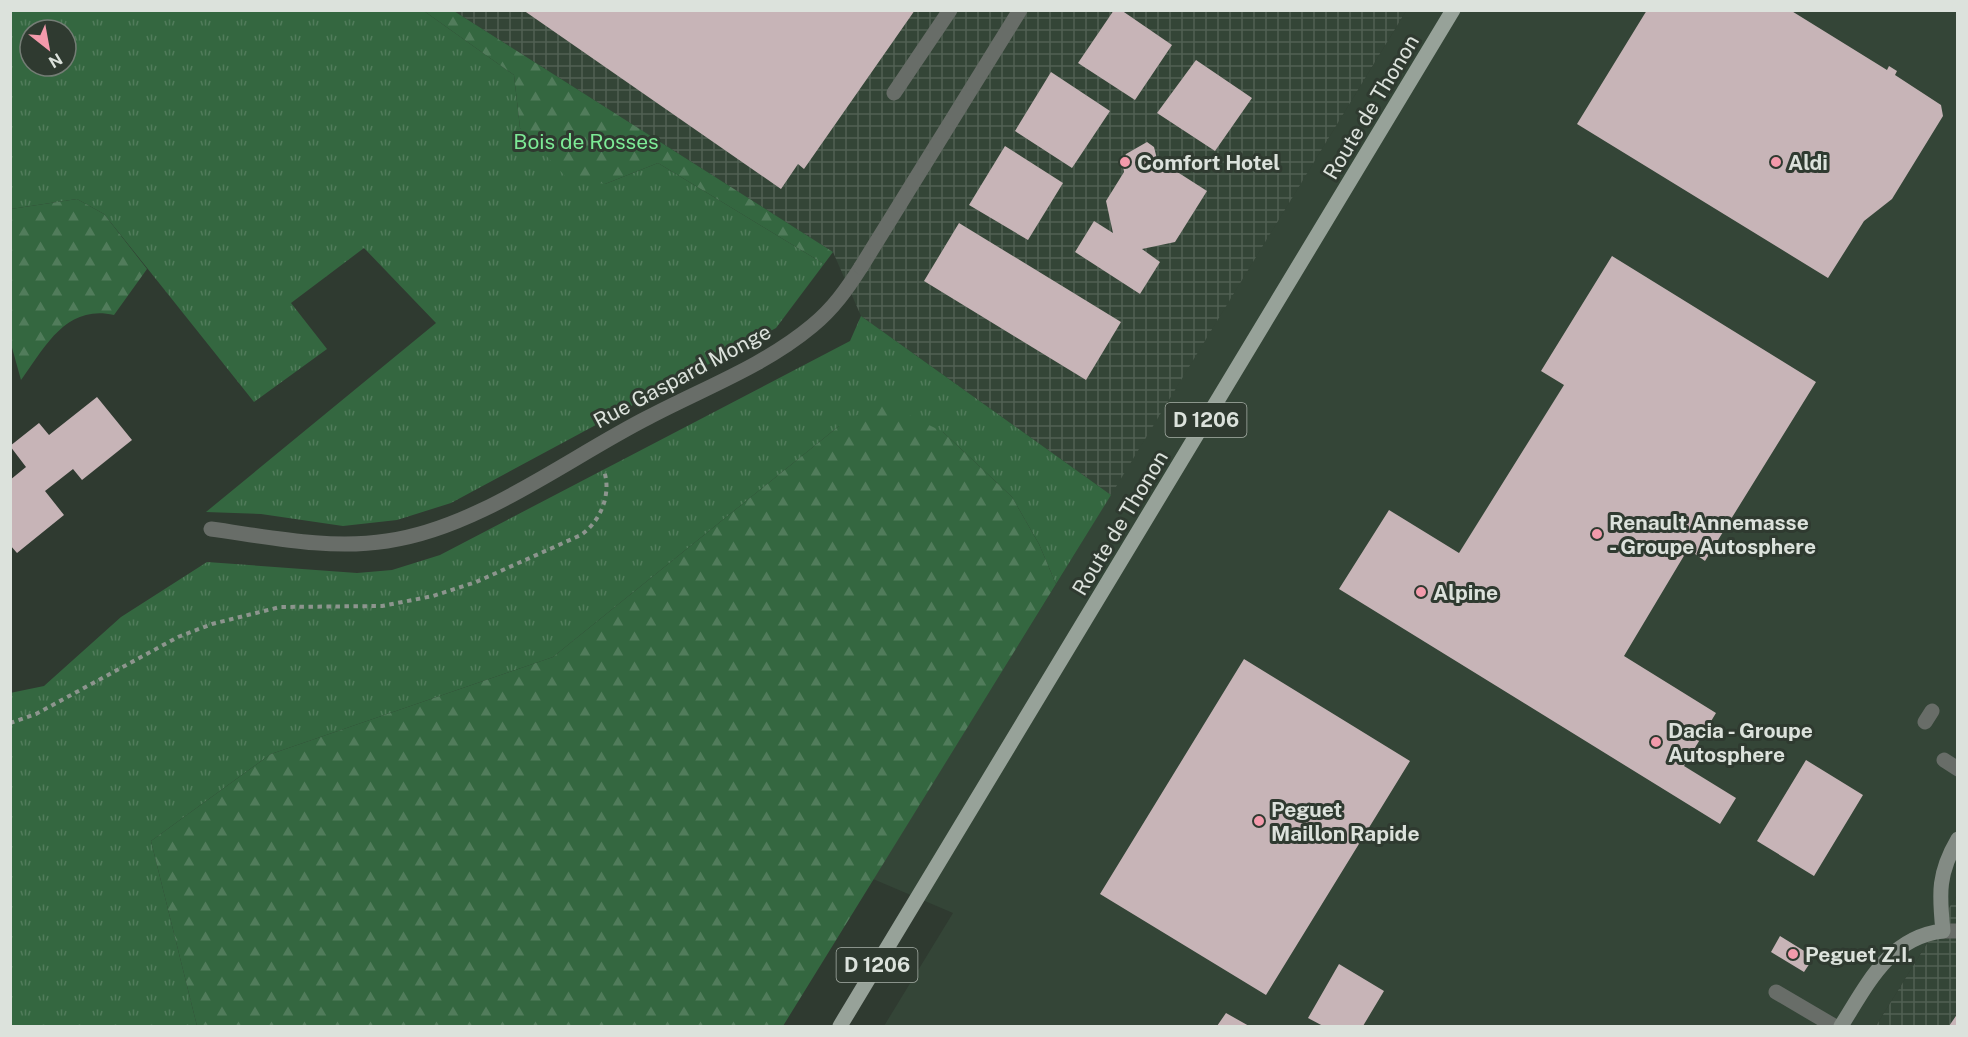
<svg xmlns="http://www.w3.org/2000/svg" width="1968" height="1037" viewBox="0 0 1968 1037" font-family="'Public Sans',sans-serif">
	<defs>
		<pattern id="industrial-grid" width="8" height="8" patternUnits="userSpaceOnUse" patternTransform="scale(1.5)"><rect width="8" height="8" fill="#344537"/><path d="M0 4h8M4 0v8" fill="none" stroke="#516053"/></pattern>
		<pattern id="grass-tufts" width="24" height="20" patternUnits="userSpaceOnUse" patternTransform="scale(1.5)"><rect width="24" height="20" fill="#346740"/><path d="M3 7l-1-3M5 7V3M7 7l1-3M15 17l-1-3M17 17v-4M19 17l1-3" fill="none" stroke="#517c5b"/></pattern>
		<pattern id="forest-firs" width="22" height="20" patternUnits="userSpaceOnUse" patternTransform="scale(1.5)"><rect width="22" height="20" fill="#346740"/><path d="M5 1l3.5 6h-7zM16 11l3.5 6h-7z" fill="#517c5b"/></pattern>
	</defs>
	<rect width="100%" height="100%" fill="#2f3a30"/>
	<path fill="#344537" d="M1406 11H1957V895L1876 1026H884L953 913 873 879 1056 584Z"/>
	<path fill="url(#industrial-grid)" d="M454 11H1406L1111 495 861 316 833 252Z
		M1957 895V1026H1876Z"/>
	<path fill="url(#grass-tufts)" fill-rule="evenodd" d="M11 11H424L514 75 520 128 605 184 658 163 824 264 776 328 451 503 397 520 343 526 261 514 206 512 436 323 364 248 291 303 327 349 254 402 104 214 77 199 11 209ZM30 30H66V66H30Z
		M861 316 1111 495 1056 584 1039 544 1012 497 943 432 839 426 553 657 271 754 151 841 197 1026H11L10 693 44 686 121 617 207 562 357 573 392 570 440 555 850 341Z"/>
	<path fill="url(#forest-firs)" d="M424 11H454L833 252 824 264 658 163 605 184 567 178 520 128 514 75Z
		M77 199 104 214 147 269 114 315C66 304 45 347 21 380L11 344V209Z
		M881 401 943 432 1012 497 1039 544 1056 584 783 1026H197L151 841 271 754 553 657 839 426Z"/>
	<path fill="#c7b4b7" d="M523 10H915L804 169 798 164 781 189Z
		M1114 10H1121L1172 45 1135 100 1078 63Z
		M1647 10H1790L1887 70 1889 66 1897 71 1895 75 1941 105 1943 116 1892 199 1864 221 1828 278 1577 124Z
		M1196 60 1252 98 1215 151 1157 113Z
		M1051 72 1110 111 1072 168 1015 131Z
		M1147 142 1154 147 1157 159 1207 191 1175 242 1142 249 1160 262 1140 294 1075 252 1094 221 1113 233 1106 201 1124 172 1122 161 1126 154Z
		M1005 146 1063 183 1028 240 969 205Z
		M959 223 1121 322 1086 380 924 281Z
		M1612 256 1816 382 1705 561 1688 549 1624 656 1716 713 1684 766 1736 798 1720 824 1339 589 1389 510 1459 553 1564 385 1541 371Z
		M97 397 132 440 82 480 73 469 45 491 64 515 17 553 10 545V480L26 467 10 446 39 423 49 435Z
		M1244 659 1410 761 1266 995 1100 894Z
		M1806 760 1863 795 1814 876 1757 841Z
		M1780 936 1814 957 1804 972 1771 952Z
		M1339 964 1384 991 1363 1026H1323L1308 1018Z
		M1226 1013 1249 1026H1217Z
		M1958 1013V1026H1949Z"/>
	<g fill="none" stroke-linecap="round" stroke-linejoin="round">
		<path stroke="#8d958e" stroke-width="4" stroke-dasharray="4.5 4.5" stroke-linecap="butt" d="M10 723 36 714 178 637 212 624 280 607 382 606 433 596 476 582 581 535C600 522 612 494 604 471"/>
		<path stroke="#686d68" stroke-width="15" d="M894 93 950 10
			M211 529C269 537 329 550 387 541 479 528 568 458 649 417 704 388 764 366 812 326 833 309 847 289 861 267
			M1925 722 1932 711
			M1944 760 1958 769
			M1776 992 1834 1026"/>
		<path stroke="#686d68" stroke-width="15" d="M861 267 1020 10
			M1943 931H1958"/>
		<path stroke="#838b84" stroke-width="15" d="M1841 1026C1867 985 1889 937 1943 931 1939 893 1938 873 1958 839"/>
		<path stroke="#97a299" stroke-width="15" d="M840 1026 1453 10"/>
	</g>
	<g fill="#f39aab" stroke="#2f3a30" stroke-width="2">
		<circle cx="1125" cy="162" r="6"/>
		<circle cx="1776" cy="162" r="6"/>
		<circle cx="1597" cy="534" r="6"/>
		<circle cx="1421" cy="592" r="6"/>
		<circle cx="1656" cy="742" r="6"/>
		<circle cx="1259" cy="821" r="6"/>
		<circle cx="1793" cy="954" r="6"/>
	</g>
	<g text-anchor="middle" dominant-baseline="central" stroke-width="6" stroke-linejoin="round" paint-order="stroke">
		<g fill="#2f3a30" stroke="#a8b0a8" stroke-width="1.5">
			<rect x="1165.5" y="403" width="81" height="34" rx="4.5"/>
			<rect x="836.5" y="948" width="81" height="34" rx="4.5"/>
		</g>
		<g font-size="20" font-weight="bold" fill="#dce2dc">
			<text x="1206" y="420">D 1206</text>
			<text x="877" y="965">D 1206</text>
		</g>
		<g font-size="21" fill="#dce2dc" stroke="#2f3a30">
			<text transform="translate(1371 107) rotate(-59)">Route de Thonon</text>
			<text transform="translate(682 376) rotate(-28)">Rue Gaspard Monge</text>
			<text transform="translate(1120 523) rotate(-59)">Route de Thonon</text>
		</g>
		<g font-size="21" fill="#7dea96" stroke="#2f3a30">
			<text x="586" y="141">Bois de Rosses</text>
		</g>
		<g font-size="21" font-weight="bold" fill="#dce2dc" stroke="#2f3a30" text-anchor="start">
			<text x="1137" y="162">Comfort Hotel</text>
			<text x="1788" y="162">Aldi</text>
			<text x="1609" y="522">Renault Annemasse<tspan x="1609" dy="24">- Groupe Autosphere</tspan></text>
			<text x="1433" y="592">Alpine</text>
			<text x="1668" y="730">Dacia - Groupe<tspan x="1668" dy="24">Autosphere</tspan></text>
			<text x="1271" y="809">Peguet<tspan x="1271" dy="24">Maillon Rapide</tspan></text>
			<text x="1805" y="954">Peguet Z.I.</text>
		</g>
	</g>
	<rect width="1968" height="1037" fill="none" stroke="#dce2dc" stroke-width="24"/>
	<g transform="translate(48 48) rotate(149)"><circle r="28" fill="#2f3a30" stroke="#747d75" stroke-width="1.5"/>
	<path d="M0-4.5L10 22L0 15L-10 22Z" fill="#f39aab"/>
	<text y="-9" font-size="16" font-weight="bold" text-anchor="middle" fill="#dce2dc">N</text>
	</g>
</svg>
